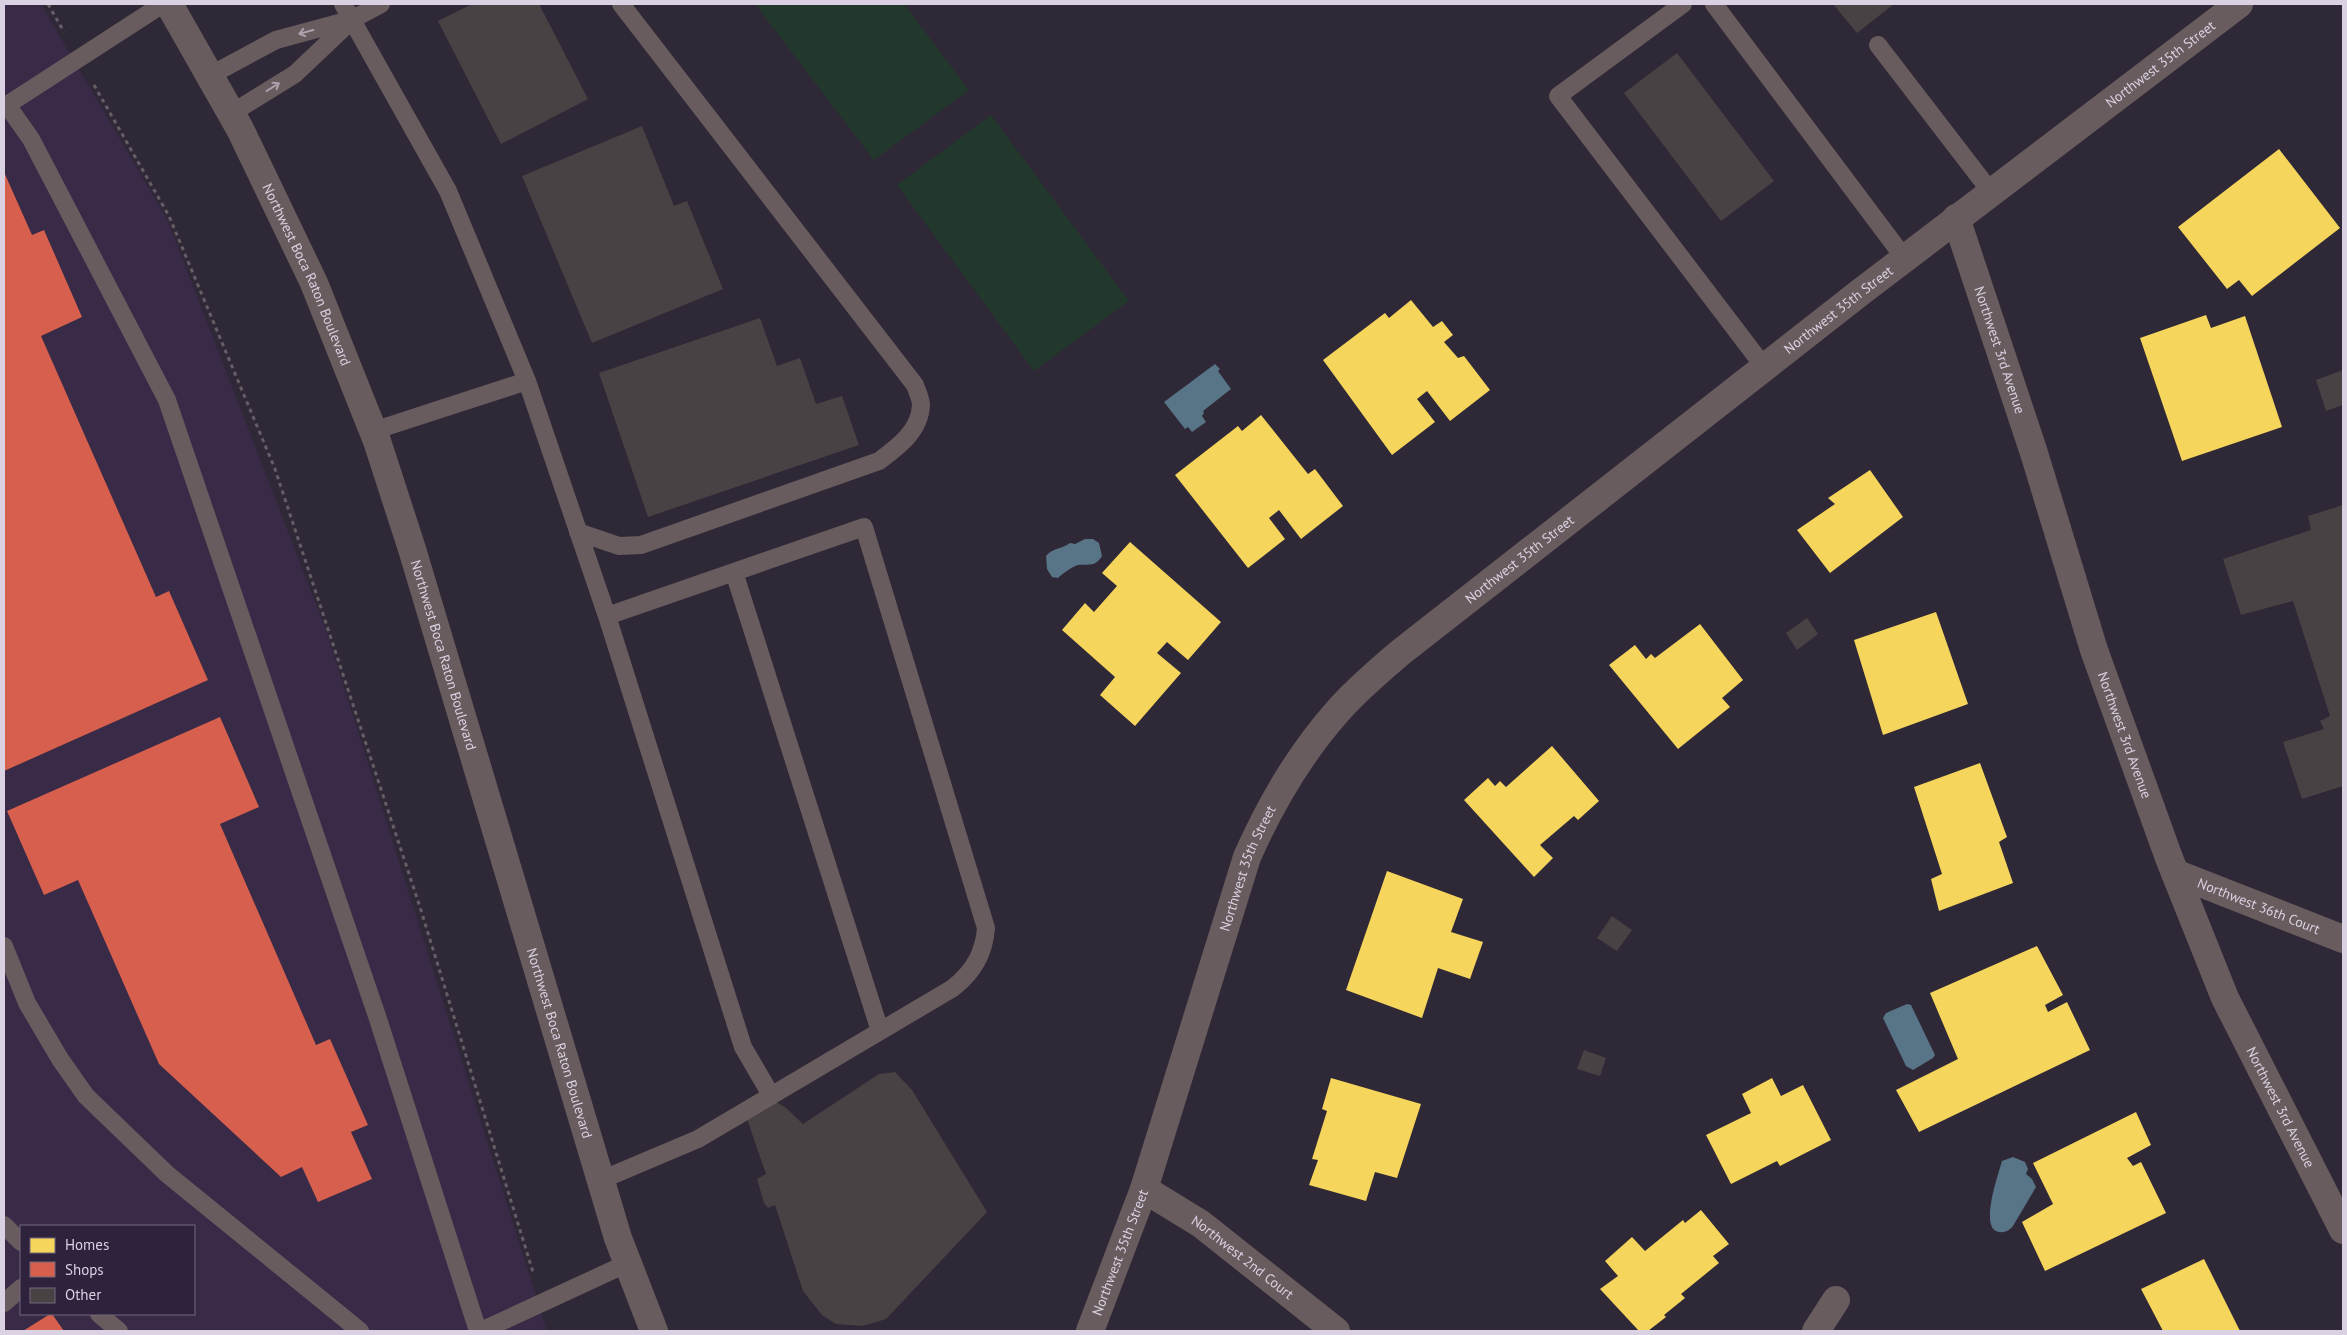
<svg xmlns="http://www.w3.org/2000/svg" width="2347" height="1335" viewBox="0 0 2347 1335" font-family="'PT Sans',sans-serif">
	<rect width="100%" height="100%" fill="#2f2836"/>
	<path fill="#392a47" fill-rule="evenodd" d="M4 4H41L168 221 326 630 547 1331H4ZM21 1226H194V1314H21Z"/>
	<path fill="#23382d" d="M755 4H904L969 90 874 160Z
		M991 115 1129 301 1034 371 897 185Z"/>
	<path fill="#587487" d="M1215 364 1220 369 1218 371 1231 389 1203 411 1204 413 1202 416 1206 422 1192 432 1188 427 1185 429 1164 402Z
		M1085 539H1093L1099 543 1102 556C1095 567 1090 564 1078 565 1073 566 1062 574 1058 578L1052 577 1047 569 1046 556C1052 548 1062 549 1070 543L1075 544Z
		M1907 1004 1911 1005 1935 1055 1933 1058 1913 1070 1906 1066 1883 1018 1886 1013Z
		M2013 1157 2025 1162 2028 1169 2026 1174 2032 1179 2036 1187 2013 1226C2009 1231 2003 1234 1996 1231 1981 1224 1998 1175 2002 1161Z"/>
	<path fill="#f6d55c" d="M2279 149 2340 228 2252 296 2239 280 2227 289 2178 227Z
		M1411 300 1433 327 1442 321 1453 335 1444 342 1458 358 1464 356 1490 390 1450 421 1427 391 1417 399 1435 422 1392 455 1323 360 1385 313 1389 318Z
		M2206 315 2211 328 2245 316 2282 427 2182 461 2140 338Z
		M1261 415 1308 474 1315 469 1343 506 1301 539 1279 510 1269 518 1285 539 1248 568 1175 475 1238 426 1242 431Z
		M1870 470 1903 517 1830 573 1797 530 1835 504 1828 498Z
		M1130 542 1221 622 1188 660 1167 642 1157 653 1181 673 1135 726 1100 695 1115 677 1062 630 1085 603 1094 612 1117 586 1102 573Z
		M1936 612 1968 704 1883 735 1854 640Z
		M1700 624 1743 680 1722 698 1730 707 1678 749 1609 665 1635 645 1646 659 1651 654 1655 658Z
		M1552 746 1599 801 1578 820 1574 816 1540 845 1553 858 1534 877 1464 800 1488 778 1495 786 1500 781 1506 787Z
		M1980 763 2007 837 1999 842 2013 883 1939 911 1931 879 1942 874 1914 787Z
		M1387 871 1463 899 1451 932 1483 942 1470 979 1438 968 1422 1018 1346 990Z
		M2037 946 2063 995 2045 1005 2048 1012 2067 1002 2090 1050 1919 1132 1896 1090 1958 1059 1930 993Z
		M1331 1078 1421 1104 1397 1178 1375 1172 1366 1201 1309 1185 1318 1160 1312 1159 1327 1111 1322 1109Z
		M1772 1078 1781 1096 1803 1085 1831 1140 1780 1166 1777 1161 1731 1184 1706 1135 1751 1113 1742 1094Z
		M2136 1112 2151 1145 2127 1158 2133 1166 2141 1162 2166 1213 2045 1271 2022 1222 2053 1204 2033 1163Z
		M1701 1210 1729 1244 1713 1256 1719 1263 1681 1294 1685 1298 1664 1315 1666 1317 1648 1331H1639L1600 1289 1618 1276 1605 1261 1632 1237 1645 1251 1683 1220 1685 1223Z
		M2204 1259 2240 1331H2163L2141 1289Z"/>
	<path fill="#d6604d" d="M4 172 32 235 44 230 82 317 41 336 156 597 169 591 208 680 4 771Z
		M220 717 259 807 220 824 316 1045 330 1039 368 1125 351 1132 372 1179 318 1202 302 1167 281 1177 159 1064 78 880 44 895 7 811Z
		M50 1314H52L64 1331H23Z"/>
	<path fill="#494244" d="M472 4H539L588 99 501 144 438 21Z
		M1833 4H1894L1857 33Z
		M1677 53 1774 181 1721 221 1624 93Z
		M642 126 674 206 687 201 723 289 592 343 522 176Z
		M760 318 777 366 800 358 816 404 842 396 859 445 648 517 599 373Z
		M2343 370V405L2326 411 2316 380Z
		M2343 505V786L2302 799 2283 742 2324 729 2320 721 2330 716 2293 601 2241 615 2223 559 2311 530 2308 516Z
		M1807 618 1818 634 1797 650 1786 633Z
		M1612 916 1632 930 1617 951 1597 938Z
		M1584 1050 1606 1058 1600 1076 1577 1069Z
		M895 1072 912 1090 987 1212 886 1319 863 1326 836 1324 822 1315 803 1291 775 1205 768 1208 764 1203 757 1179 766 1174 747 1119 771 1099 785 1107 803 1124 879 1074Z"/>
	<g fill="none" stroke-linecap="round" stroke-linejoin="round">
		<path stroke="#665e64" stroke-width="3" stroke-dasharray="4 4" stroke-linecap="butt" d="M48 4 64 32
			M94 85 169 216 275 469 419 904 533 1272"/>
		<path stroke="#685c5e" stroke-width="18" d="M343 4 448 191 527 381 607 616
			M1683 4 1558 96 1765 368
			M1714 4 1905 259
			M1878 45 1991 192
			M209 76 276 40 350 20
			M4 105H7L163 4
			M7 105 31 139 167 400 378 1019 478 1331
			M232 113 295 74 353 19 381 4
			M373 431 527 381
			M578 532 619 546 641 545 879 461C898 447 920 431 921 405 921 399 917 391 915 385L621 4
			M734 572 880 1031
			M4 946 27 1003 60 1059 86 1096 167 1174 360 1331
			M601 1180 698 1139 953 988C973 972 984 954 986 928L864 527 607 616 743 1047 771 1095
			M4 1225 21 1242
			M4 1303 21 1288
			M99 1314 119 1331
			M481 1331 628 1263"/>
		<g stroke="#685c5e" stroke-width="28">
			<path id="s1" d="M1956 218 2034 453 2094 650 2169 858 2225 998 2343 1230"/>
			<path id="s2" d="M2175 873 2343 939"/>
			<path id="s3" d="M1144 1189 1201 1224 1336 1331"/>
			<path d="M1816 1331 1836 1300"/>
		</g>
		<g stroke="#685c5e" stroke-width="28">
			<path id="s4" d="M169 4 240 129 314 283 377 441 412 549 618 1238 654 1331"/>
			<path id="s5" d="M1090 1331 1144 1189 1247 857C1270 805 1299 755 1337 712 1356 690 1379 671 1401 652L1862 291 2239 4"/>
		</g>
	</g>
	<defs><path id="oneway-shaft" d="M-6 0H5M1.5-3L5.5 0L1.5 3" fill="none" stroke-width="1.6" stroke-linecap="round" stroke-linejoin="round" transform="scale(1.25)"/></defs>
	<g stroke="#aca3ae">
		<use href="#oneway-shaft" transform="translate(306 32) rotate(165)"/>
		<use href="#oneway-shaft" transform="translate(273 87) rotate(-32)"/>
	</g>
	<g text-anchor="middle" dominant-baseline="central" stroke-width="5" stroke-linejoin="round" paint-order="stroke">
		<g font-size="14" fill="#dad2e3" stroke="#2f223c">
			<text stroke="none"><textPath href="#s5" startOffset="1719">Northwest 35th Street</textPath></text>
			<text stroke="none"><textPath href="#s4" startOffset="304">Northwest Boca Raton Boulevard</textPath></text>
			<text stroke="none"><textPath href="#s5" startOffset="1314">Northwest 35th Street</textPath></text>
			<text stroke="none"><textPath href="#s1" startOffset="139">Northwest 3rd Avenue</textPath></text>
			<text stroke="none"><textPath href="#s5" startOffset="909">Northwest 35th Street</textPath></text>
			<text stroke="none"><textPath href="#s4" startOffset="709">Northwest Boca Raton Boulevard</textPath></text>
			<text stroke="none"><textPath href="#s1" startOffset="544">Northwest 3rd Avenue</textPath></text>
			<text stroke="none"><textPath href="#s5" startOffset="489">Northwest 35th Street</textPath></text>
			<text stroke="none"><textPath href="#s2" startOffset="90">Northwest 36th Court</textPath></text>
			<text stroke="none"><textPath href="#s4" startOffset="1114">Northwest Boca Raton Boulevard</textPath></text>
			<text stroke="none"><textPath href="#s1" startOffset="948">Northwest 3rd Avenue</textPath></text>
			<text stroke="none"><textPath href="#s5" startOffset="84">Northwest 35th Street</textPath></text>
			<text stroke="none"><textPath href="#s3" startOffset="120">Northwest 2nd Court</textPath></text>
		</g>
	</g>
	<rect width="2347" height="1335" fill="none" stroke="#dad2e3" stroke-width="10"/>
	<rect x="20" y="1225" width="175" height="90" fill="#2f223c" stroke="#73687f"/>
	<rect x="30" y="1238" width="25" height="15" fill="#f6d55c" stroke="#73687f"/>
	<text x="65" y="1250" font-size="15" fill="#dad2e3">Homes</text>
	<rect x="30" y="1262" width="25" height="15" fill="#d6604d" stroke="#73687f"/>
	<text x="65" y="1275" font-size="15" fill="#dad2e3">Shops</text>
	<rect x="30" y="1288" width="25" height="15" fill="#494244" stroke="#73687f"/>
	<text x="65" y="1300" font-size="15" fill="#dad2e3">Other</text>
</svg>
